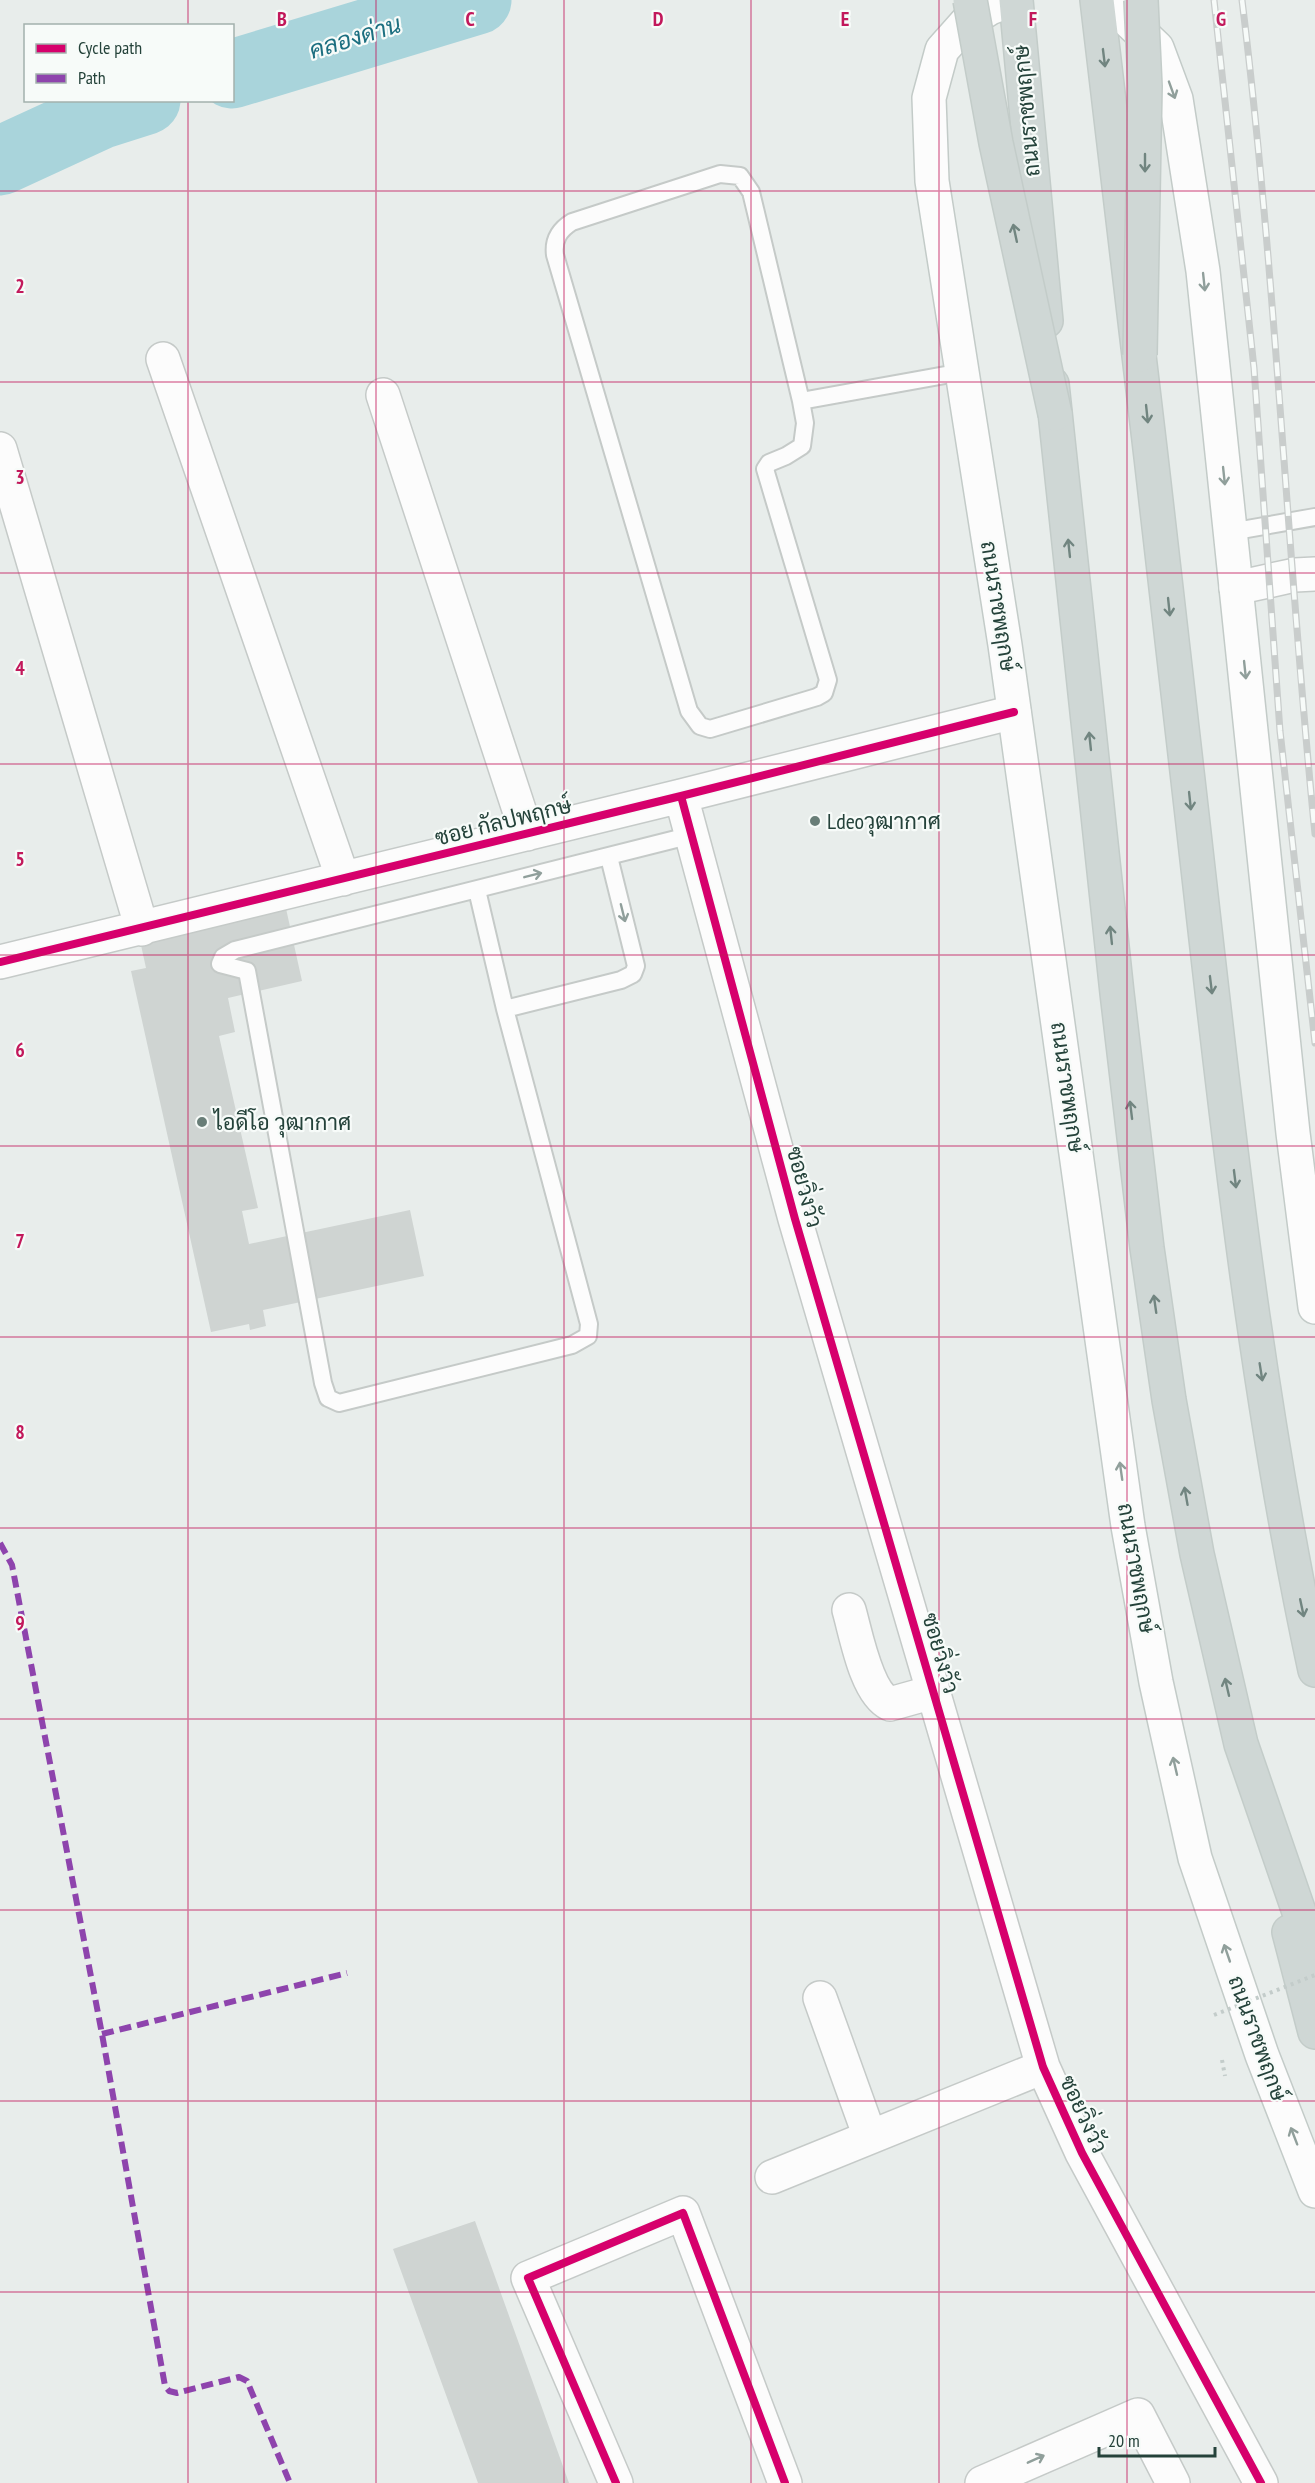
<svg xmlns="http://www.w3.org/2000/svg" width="1315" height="2483" viewBox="0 0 1315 2483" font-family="'PT Sans Narrow',Sarabun,sans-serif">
	<rect width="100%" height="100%" fill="#e8edeb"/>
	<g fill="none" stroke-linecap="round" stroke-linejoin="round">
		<path stroke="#a9d4db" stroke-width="69" d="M232 74 477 0
			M0 161 102 114 146 100"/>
	</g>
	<path fill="#cfd4d2" d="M285 904 302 981 228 998 235 1032 219 1036 258 1208 242 1211 249 1244 410 1210 424 1276 263 1310 266 1326 250 1330 249 1324 211 1332 131 971 146 968 139 936Z
		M475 2221 569 2483H478L393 2249Z"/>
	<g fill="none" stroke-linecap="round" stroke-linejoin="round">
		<g stroke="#c5cac8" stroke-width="20">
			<path id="lane" d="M720 174 740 176 751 192 801 401 805 423 802 446 786 456 769 463 765 469 828 680 824 693 817 697 710 729 700 726 689 711 555 255C553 240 559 230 572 222Z
				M801 401 962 372
				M1230 532 1315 517
				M477 890 505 1009 589 1324 588 1336 572 1345 339 1403 328 1398 323 1383 247 971 220 964 223 957 235 950 692 835
				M505 1009 621 980 633 974 636 966 609 857"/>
		</g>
		<g stroke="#c5cac8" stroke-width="36">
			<path id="street" d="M163 359 343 879
				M383 395 527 834
				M0 449 142 929
				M1236 588 1295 575 1315 574
				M681 796 795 1219 1043 2067 1082 2153 1261 2483
				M0 962 681 796 1014 712
				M849 1610C856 1634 866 1693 890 1704L933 1692
				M820 1998 870 2137
				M772 2177 1043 2067
				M616 2483 528 2278 683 2213 785 2483
				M982 2483 1138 2415 1173 2483"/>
		</g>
		<g stroke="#c3cbc8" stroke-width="36">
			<path id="secondary" d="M1011 0 990 8 966 23 942 50 929 98 932 181 1005 645 1128 1526 1156 1682 1195 1858 1262 2055 1315 2191
				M1098 0 1116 9 1157 48 1176 99 1203 271 1293 1133 1315 1307"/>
		</g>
		<g stroke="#c3ccc9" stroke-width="36">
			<path id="primary" d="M1016 0 1046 321
				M1097 0C1130 275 1162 549 1193 824 1225 1107 1255 1392 1315 1670
				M1052 384 1117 993 1147 1248 1169 1400 1197 1554 1241 1744 1315 1958
				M1289 1932 1315 2032"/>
		</g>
		<path stroke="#c3ccca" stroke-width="4" stroke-dasharray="3 4.5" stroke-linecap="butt" d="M1222 2060 1225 2076"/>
		<use href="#lane" stroke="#fcfcfc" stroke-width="16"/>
		<use href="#street" stroke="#fcfcfc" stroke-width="33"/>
		<use href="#secondary" stroke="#fcfcfc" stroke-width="33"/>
		<use href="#primary" stroke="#cfd7d5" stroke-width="33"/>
		<g stroke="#c9cdcc" stroke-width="7">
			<path id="rail" d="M1214 0 1254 368 1280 731 1315 1043
				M1242 0C1276 277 1287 556 1315 834"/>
		</g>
		<use href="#rail" stroke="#f7fbf9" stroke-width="4.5" stroke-dasharray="14" stroke-linecap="butt"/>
		<g stroke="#c3ccc9" stroke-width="36" stroke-linecap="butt">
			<path id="primary-bridge" d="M970 0 996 143 1055 414
				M1140 355 1145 86 1141 0"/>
		</g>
		<path stroke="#c3ccca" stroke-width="4" stroke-dasharray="3 4.5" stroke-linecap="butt" d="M1214 2015 1315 1975"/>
		<use href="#primary-bridge" stroke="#cfd7d5" stroke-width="33"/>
		<path stroke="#8e44ad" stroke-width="6" stroke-dasharray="12 6" stroke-linecap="butt" d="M0 1543 12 1565 102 2034 165 2386 169 2391 177 2393 239 2377 247 2381 290 2483
			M102 2034 347 1973"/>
		<g stroke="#f7fbf9" stroke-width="11">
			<path id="cycleway" d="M681 796 795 1219 1043 2067 1082 2153 1261 2483
				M0 962 681 796 1014 712
				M616 2483 528 2278 683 2213 785 2483"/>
		</g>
		<use href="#cycleway" stroke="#d6006c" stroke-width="8"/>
	</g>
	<defs><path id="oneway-shaft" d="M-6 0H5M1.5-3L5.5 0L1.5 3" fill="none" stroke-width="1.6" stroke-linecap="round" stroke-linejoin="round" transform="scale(1.5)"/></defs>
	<g stroke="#718580">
		<use href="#oneway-shaft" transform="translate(1104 58) rotate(83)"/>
		<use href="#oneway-shaft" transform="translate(1145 163) rotate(90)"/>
		<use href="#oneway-shaft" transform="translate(1015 233) rotate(-102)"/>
		<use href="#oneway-shaft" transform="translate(1147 414) rotate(84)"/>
		<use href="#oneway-shaft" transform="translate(1069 548) rotate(-96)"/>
		<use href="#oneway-shaft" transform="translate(1169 607) rotate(84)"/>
		<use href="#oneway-shaft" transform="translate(1090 741) rotate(-96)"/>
		<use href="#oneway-shaft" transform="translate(1190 801) rotate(84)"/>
		<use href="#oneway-shaft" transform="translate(1111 935) rotate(-96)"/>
		<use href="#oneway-shaft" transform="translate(1211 985) rotate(83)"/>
		<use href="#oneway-shaft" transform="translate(1131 1110) rotate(-97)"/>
		<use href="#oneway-shaft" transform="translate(1235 1179) rotate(83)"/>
		<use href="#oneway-shaft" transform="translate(1155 1304) rotate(-98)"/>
		<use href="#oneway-shaft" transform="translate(1261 1372) rotate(81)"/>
		<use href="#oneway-shaft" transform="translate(1186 1496) rotate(-100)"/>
		<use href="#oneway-shaft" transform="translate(1302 1608) rotate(78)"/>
		<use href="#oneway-shaft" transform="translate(1227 1687) rotate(-103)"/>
	</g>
	<g stroke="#909f9b">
		<use href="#oneway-shaft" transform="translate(1172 90) rotate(70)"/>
		<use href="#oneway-shaft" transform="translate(1204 282) rotate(84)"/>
		<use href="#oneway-shaft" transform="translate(1224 476) rotate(84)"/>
		<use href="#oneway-shaft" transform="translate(1245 670) rotate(84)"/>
		<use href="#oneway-shaft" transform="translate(533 875) rotate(-14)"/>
		<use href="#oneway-shaft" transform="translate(623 913) rotate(76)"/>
		<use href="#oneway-shaft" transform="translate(1121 1471) rotate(-98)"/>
		<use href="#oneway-shaft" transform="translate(1175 1766) rotate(-103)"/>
		<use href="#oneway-shaft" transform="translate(1227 1953) rotate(-109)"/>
		<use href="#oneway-shaft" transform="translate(1294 2136) rotate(-111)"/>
		<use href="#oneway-shaft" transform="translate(1036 2459) rotate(-24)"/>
	</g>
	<path fill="none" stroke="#c2185b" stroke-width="1.5" stroke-opacity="0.55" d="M188 0V26M376 0V2483M564 0V2483M751 0V2483M939 0V2483M1127 0V2483M188 100V2483M0 191H1315M0 382H1315M0 573H1315M0 764H1315M0 955H1315M0 1146H1315M0 1337H1315M0 1528H1315M0 1719H1315M0 1910H1315M0 2101H1315M0 2292H1315"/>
	<g fill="#697e78" stroke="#f7fbf9" stroke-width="2">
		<circle cx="815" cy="821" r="6"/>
		<circle cx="202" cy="1122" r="6"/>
	</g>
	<g text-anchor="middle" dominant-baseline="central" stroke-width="4.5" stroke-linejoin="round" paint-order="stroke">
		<g font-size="22" fill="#24423a" stroke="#f7fbf9">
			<text transform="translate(1026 111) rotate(-95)">ถนนราชพฤกษ์</text>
			<text transform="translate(999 606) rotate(81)">ถนนราชพฤกษ์</text>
			<text transform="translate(503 821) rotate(-14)">ซอย กัลปพฤกษ์</text>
			<text transform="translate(1068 1087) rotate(82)">ถนนราชพฤกษ์</text>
			<text transform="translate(805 1187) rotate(75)">ซอยวิ่งวัว</text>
			<text transform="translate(1137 1568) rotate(80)">ถนนราชพฤกษ์</text>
			<text transform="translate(941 1653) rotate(74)">ซอยวิ่งวัว</text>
			<text transform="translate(1258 2038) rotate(70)">ถนนราชพฤกษ์</text>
			<text transform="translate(1084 2114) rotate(65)">ซอยวิ่งวัว</text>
		</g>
		<g font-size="22" fill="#24423a" stroke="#f7fbf9" text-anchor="start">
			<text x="827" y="821">Ldeoวุฒากาศ</text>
			<text x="214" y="1122">ไอดีโอ วุฒากาศ</text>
		</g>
		<g font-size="24" font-style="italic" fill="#1c6f80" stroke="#f7fbf9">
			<text transform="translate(355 37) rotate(-17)">คลองด่าน</text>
		</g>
	</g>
	<g font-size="20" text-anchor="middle" font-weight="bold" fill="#c2185b" stroke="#f7fbf9" stroke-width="4.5" stroke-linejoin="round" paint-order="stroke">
		<text x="282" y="26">B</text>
		<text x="470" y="26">C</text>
		<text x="658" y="26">D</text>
		<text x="845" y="26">E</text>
		<text x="1033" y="26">F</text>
		<text x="1221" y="26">G</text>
		<text x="20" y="293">2</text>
		<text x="20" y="484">3</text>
		<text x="20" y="675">4</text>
		<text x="20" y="866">5</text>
		<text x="20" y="1057">6</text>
		<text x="20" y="1248">7</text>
		<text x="20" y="1439">8</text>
		<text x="20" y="1630">9</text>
	</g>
	<rect x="24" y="24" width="210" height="78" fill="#f7fbf9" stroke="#a3b1ad" stroke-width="1.5"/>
	<rect x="36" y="44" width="30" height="9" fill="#d6006c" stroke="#a3b1ad" stroke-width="1.5"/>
	<text x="78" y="54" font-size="18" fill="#24423a">Cycle path</text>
	<rect x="36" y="74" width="30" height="9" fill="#8e44ad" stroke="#a3b1ad" stroke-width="1.5"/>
	<text x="78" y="84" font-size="18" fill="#24423a">Path</text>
	<path d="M1099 2447v9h116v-9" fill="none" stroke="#24423a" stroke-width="3"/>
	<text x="1108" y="2447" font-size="18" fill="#24423a" stroke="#f7fbf9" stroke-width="4.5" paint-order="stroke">20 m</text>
</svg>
